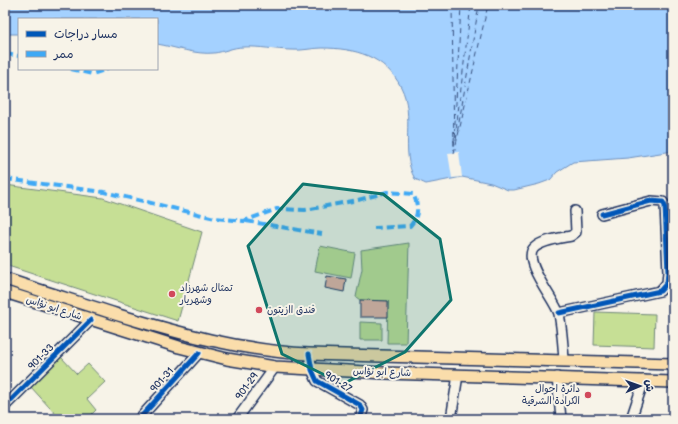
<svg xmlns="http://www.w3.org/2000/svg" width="678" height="424" viewBox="0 0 678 424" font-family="'Balsamiq Sans','Playpen Sans Arabic',sans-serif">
	<rect width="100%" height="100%" fill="#f7f3e8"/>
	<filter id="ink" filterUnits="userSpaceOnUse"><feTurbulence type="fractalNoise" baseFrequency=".025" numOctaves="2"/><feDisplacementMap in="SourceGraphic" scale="8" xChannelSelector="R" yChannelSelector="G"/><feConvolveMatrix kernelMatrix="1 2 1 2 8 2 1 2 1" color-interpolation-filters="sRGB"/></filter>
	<g filter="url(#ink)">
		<path fill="#c6df95" stroke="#70877a" d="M5 185 103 198 202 232 178 321 5 265Z
			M409 243 406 343H387L388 301 360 300 356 297 362 269 361 250Z
			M320 246 355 253 351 278 315 271Z
			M595 312 655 314 654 347 594 345Z
			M360 322 382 323V340H360Z
			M61 357 77 374 88 364 105 382 87 399 96 410 87 419H60L30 386Z"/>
		<path fill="#a4d1ff" stroke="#6d90bf" d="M5 5H673V151L628 158 573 162 557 172 550 180 539 184 514 190H508L491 183 462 177 426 184 415 179C399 151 416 116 401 87 385 56 355 48 322 48 312 48 302 51 292 50 276 50 259 46 243 47 233 47 224 52 214 53 196 55 175 47 157 44V19H19V34H5Z"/>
		<path fill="#f7f3e8" d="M459 152 462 177 452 178 448 153Z"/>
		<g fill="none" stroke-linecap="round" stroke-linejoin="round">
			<path stroke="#364f7e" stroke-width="1" stroke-dasharray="5 4" stroke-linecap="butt" d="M452 5 454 150
				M456 140 479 5
				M454 142 461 5
				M454 146 471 5
				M454 153 488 5"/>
		</g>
		<path fill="#ebb2a4" stroke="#1b2f5e" d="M327 276 346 279 344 292 325 288Z
			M360 300 388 301V317H360Z"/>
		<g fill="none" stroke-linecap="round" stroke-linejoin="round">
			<g stroke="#1b2f5e" stroke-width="12">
				<path id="minor" d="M559 313 660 291 667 283 668 272 665 206 663 202 651 201 602 214
					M309 354 312 370 317 381 360 405 363 410 360 419
					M564 360C563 345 562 329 559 314 556 301 521 261 534 248 542 240 561 238 571 236L576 232 575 211
					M557 377 561 419
					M5 406 91 320
					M139 419 199 353
					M237 419 275 367
					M451 419 458 375
					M631 419 644 380"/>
			</g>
			<g stroke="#1b2f5e" stroke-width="14">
				<path id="major" d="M5 279C41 291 78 302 115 314 178 333 242 351 309 354L673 364
					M5 292 179 347 227 359 275 367 385 373 673 382"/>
			</g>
			<use href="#minor" stroke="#f7f3e8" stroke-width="9"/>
			<use href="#major" stroke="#faddab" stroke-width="11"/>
			<path stroke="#3fa9f5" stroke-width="4" stroke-dasharray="8 4" stroke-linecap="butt" d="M5 54 19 56
				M71 69 92 74 108 69
				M5 179 104 192 215 218 244 221 277 209 305 210 358 200 387 192 413 194C419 206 419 216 410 226L374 228
				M246 221 322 234"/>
			<g stroke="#f7f3e8" stroke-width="8">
				<path id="cycleway" d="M559 313 660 291 667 283 668 272 665 206 663 202 651 201 602 214
					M309 354 312 370 317 381 360 405 363 410 360 419
					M5 406 91 320
					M139 419 199 353"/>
			</g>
			<use href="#cycleway" stroke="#0057b8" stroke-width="5"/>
		</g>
	</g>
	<path fill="#0f766e" fill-opacity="0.2" stroke="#0f766e" stroke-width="3" stroke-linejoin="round" d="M303 184 383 194 440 239 451 300 405 352 343 384 282 354 248 246Z"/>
	<g fill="#d1495b" stroke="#f7f3e8" stroke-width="1.5">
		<circle cx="172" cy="294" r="4"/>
		<circle cx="259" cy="310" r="4"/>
		<circle cx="588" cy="395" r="4"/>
	</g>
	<g text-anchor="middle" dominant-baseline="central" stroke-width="4" stroke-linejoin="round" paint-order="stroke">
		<g font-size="10" fill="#1b2f5e" stroke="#f7f3e8" text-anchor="start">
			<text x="180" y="288">تمثال شهرزاد<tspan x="180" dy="12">وشهريار</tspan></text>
			<text x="267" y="310">فندق اازيتون</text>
			<text x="580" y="389" text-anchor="end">دائرة احوال<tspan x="580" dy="12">الكرادة الشرقية</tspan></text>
		</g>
		<g font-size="10" fill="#1b2f5e" stroke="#f7f3e8">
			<text transform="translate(54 308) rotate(18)">شارع ابو نؤاس</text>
			<text transform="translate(41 357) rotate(-45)">901-33</text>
			<text transform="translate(382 372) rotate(2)">شارع ابو نؤاس</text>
			<text transform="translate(162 380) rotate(-48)">901-31</text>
			<text transform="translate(338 382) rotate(32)">901-27</text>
			<text transform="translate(247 386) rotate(-54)">901-29</text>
		</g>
	</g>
	<rect width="678" height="424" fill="none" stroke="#f7f3e8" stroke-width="20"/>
	<rect x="10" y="10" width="658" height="404" fill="none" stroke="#1b2f5e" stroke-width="1.5" filter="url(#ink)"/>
	<rect x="18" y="18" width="140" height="52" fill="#f7f3e8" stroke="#9fa5b1"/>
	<rect x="26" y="31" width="20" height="6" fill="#0057b8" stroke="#9fa5b1"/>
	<text x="54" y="38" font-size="12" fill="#1b2f5e">مسار دراجات</text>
	<rect x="26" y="51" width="20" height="6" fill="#3fa9f5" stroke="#9fa5b1"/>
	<text x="54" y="58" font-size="12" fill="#1b2f5e">ممر</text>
	<g transform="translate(640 386) rotate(88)" stroke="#f7f3e8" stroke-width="3" paint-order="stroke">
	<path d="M0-3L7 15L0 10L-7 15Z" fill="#1b2f5e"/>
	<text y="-6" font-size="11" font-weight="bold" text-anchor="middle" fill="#1b2f5e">ش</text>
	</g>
</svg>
